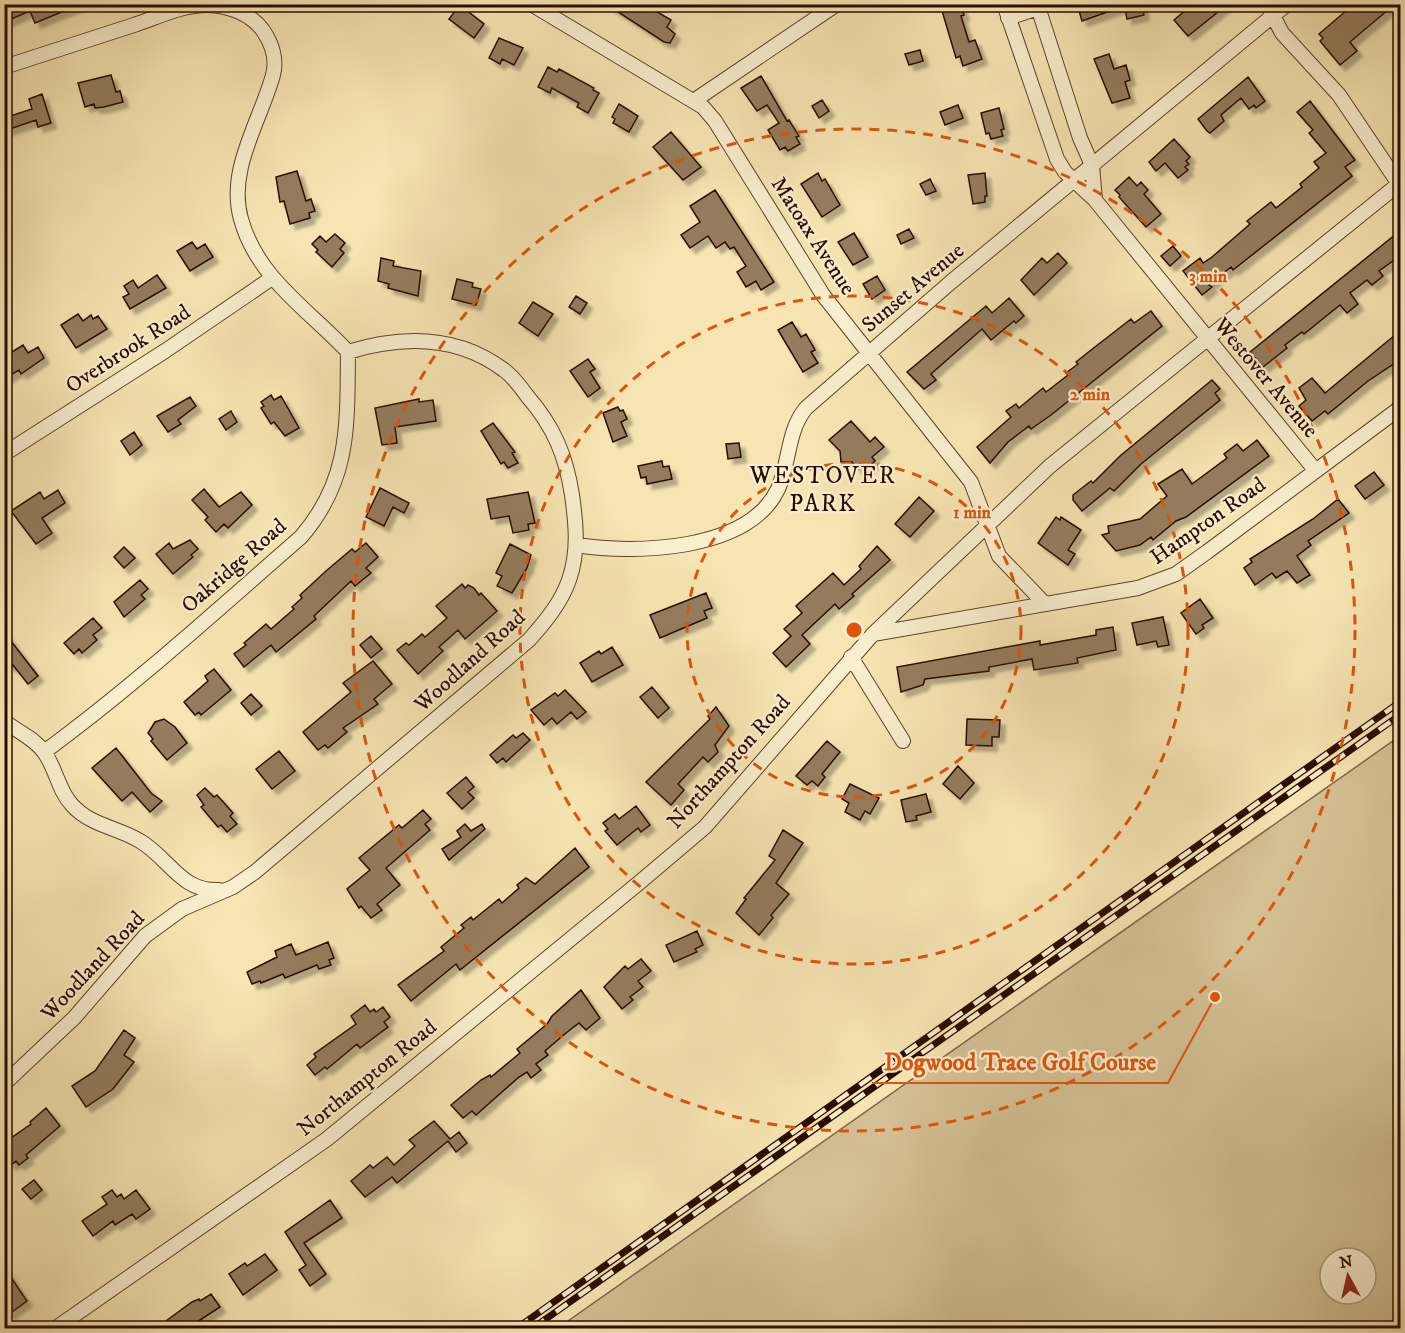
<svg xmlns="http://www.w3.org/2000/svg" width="1405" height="1333" viewBox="0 0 1405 1333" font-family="'IM FELL DW Pica',serif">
	<defs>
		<filter id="shadow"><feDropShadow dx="5.5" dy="5.5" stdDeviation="1.5" flood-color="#0004"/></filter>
	</defs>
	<rect width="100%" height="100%" fill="#f6e5b2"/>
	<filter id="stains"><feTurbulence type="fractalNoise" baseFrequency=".00333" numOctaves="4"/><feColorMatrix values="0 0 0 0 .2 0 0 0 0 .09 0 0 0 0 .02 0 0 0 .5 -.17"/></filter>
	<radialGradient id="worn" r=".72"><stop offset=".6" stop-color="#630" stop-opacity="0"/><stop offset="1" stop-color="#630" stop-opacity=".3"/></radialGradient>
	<path fill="#d3c094" stroke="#7e664a" stroke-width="1.5" fill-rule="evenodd" d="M1400 736V1328H558ZM1330 1258H1366V1294H1330Z"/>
	<path fill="#947d5d" stroke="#2a0c00" stroke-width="1.5" filter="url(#shadow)" d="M4 4H78L79 5 35 23 30 11 4 22Z
		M606 4H644L671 20 667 27 675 34 670 43 664 42Z
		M940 4H960L964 15 961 16 969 42 975 40 982 59 963 66 960 56 956 58Z
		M1077 4H1123L1124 6 1082 21Z
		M1124 4H1142L1144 15 1127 19Z
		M1193 4H1228L1188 36 1174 20Z
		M1342 4H1395L1350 42 1357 51 1340 65 1320 41 1323 38 1319 34 1347 10Z
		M458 7 464 12 466 10 484 24 474 38 449 19Z
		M499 38 523 48 514 65 502 59 500 64 489 58Z
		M920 50 923 61 909 65 905 54Z
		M1109 54 1114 69 1126 65 1130 80 1125 82 1130 98 1112 103 1094 59Z
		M548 67 557 72 559 69 594 88 593 90 599 93 588 113 577 107 579 103 577 102 552 88 550 93 538 87Z
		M111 75 116 92 120 91 123 102 104 107 95 108 94 104 85 107 78 83Z
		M761 76 787 121 789 120 799 136 796 137 800 144 788 151 785 147 780 150 768 130 779 123 767 105 757 111 741 88Z
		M1248 77 1265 101 1256 108 1254 105 1249 109 1241 98 1221 115 1224 121 1210 133 1207 131 1198 119Z
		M42 94 51 123 38 127 36 120 4 131V118L32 109 29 99Z
		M822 100 829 111 819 118 812 106Z
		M1310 101 1355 160 1345 167 1352 176 1233 270 1231 267 1209 285 1212 287 1202 295 1183 271 1200 258 1203 263 1212 257 1250 224 1247 221 1271 202 1276 208 1302 187 1300 184 1319 168 1314 162 1326 153 1309 133 1313 130 1297 112Z
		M619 104 638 116 629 132 613 123 615 119 612 117Z
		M958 105 963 118 945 125 940 112Z
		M999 108 1004 129 1001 130 1003 136 991 139 989 133 986 134 981 113Z
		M671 132 701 167 683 180 653 147Z
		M1174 139 1190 157 1186 161 1189 164 1185 167 1188 170 1178 178 1165 163 1156 171 1149 162Z
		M297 171 306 201 311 199 315 211 309 213 310 218 290 224 284 201 280 202 276 177Z
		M818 173 822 181 825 179 840 205 822 217 801 184Z
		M985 173 987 196H985V202L973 204 968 175Z
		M1129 177 1137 186 1141 182 1148 190 1144 194 1161 214 1146 227 1119 197 1120 195 1115 190Z
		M930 179 936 191 926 195 920 184Z
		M715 190 774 282 761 290 756 281 746 287 737 272 746 266 734 247 730 249 725 242 716 248 708 236 690 248 681 235 700 222 690 206Z
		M909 229 914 238 901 244 897 235Z
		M1401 230V253L1397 258 1379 271 1383 276 1372 285 1367 280 1350 293 1358 304 1347 313 1340 305 1304 334 1302 332 1285 345 1287 348 1263 367 1250 352Z
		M854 233 868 257 853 265 838 242Z
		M335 234 345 243 340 249 344 253 332 267 316 252 318 250 312 244 320 236 326 242Z
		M192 242 197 249 205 244 213 257 190 271 177 251Z
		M1173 246 1181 256 1170 266 1161 256Z
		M1058 253 1067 263 1034 295 1021 280 1042 258 1047 263Z
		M381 258 394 261 393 266 421 271 418 296 388 288 389 284 378 281Z
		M157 275 166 288 130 309 123 297 129 294 124 286 133 280 138 288Z
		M877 276 885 290 872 299 863 284Z
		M457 279 473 283 472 287 481 289 476 305 452 299Z
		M576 296 587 303 580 314 569 307Z
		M1009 298 1024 316 1016 323 1014 321 991 340 982 329 931 374 936 380 924 389 907 372 986 306 992 313Z
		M533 302 553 314 538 336 519 323Z
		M1151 311 1162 326 1051 415 1031 429 1029 426 1008 442 990 463 977 447 1011 417 1006 411 1016 404 1019 408 1043 388 1046 392 1068 375 1066 373 1078 364 1076 362 1091 350 1131 319 1134 323Z
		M78 314 83 321 91 315 93 319 98 316 107 329 76 348 61 325Z
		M792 322 801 337 806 334 815 350 811 352 818 363 803 372 778 330Z
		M1401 330V359L1368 381 1328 414 1325 411 1312 421 1299 406 1306 400 1299 388 1312 378 1325 393Z
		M23 345 28 353 38 347 44 358 21 374 19 370 4 379V357Z
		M588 359 595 369 590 372 600 388 588 397 570 371Z
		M1212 380 1220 389 1215 393 1220 400 1141 464 1114 491 1110 488 1082 511 1073 500V495L1091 481 1093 483 1120 456Z
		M271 395 274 400 281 396 299 428 285 436 274 422 271 424 261 408 264 406 261 402Z
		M190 397 196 406 178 420 181 424 168 432 157 416Z
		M419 399V402L433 400 436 421 395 427 397 443 382 445 375 408Z
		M618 407 620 411 623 410 627 419 621 422 627 436 613 442 603 413Z
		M231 411 237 422 226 430 219 419Z
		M851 421 870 442 875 437 884 447 872 457 875 461 866 469 863 465 858 469 852 462H841L840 451 829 440Z
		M493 423 515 452 512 453 518 463 508 468 504 462 501 464 481 431Z
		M134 432 142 445 130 455 121 441Z
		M1257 440 1269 456 1186 517 1176 521 1153 540 1151 537 1140 545 1116 551 1102 535 1109 533 1108 526 1140 519 1167 496 1158 484 1182 469 1192 484 1227 458 1224 454 1237 444 1243 451Z
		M739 443 741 457 728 459 726 444Z
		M662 461 663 467 669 466 672 479 647 484 646 477 641 478 638 466Z
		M1374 472 1384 485 1365 499 1355 486Z
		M380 488 409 503 404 513 393 507 384 526 366 517Z
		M204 489 219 507 241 492 252 505 228 528 224 524 216 532 205 520 208 517 192 500Z
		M58 490 65 503 42 518 52 533 36 544 11 511 40 492 44 499Z
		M528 492 535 523 528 524 529 530 513 533 509 516 491 519 487 499Z
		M919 497 934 511 910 537 895 524Z
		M1338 499 1349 513 1308 541 1311 545 1297 556 1310 575 1297 583 1287 571 1276 578 1272 573 1255 585 1244 568 1252 562 1250 559 1313 519Z
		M1056 517 1060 520 1061 517 1081 530 1068 550 1075 554 1068 565 1038 543Z
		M190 540 198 549 191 555 193 557 173 574 156 554 169 543 173 549Z
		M366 543 378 557 366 568 371 573 355 586 351 581 314 616 316 619 276 652 271 645 244 667 234 654 246 645 244 643 266 624 271 629 294 609 292 607 302 598 300 595 326 571 352 549 355 552Z
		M510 544 531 555 527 568 512 593 497 586 502 576 496 573Z
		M877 546 890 560 852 594 854 596 839 609 835 604 802 635 810 644 786 667 773 653 791 636 784 629 802 613 796 606 833 573 844 585 861 569 859 566Z
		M124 547 135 558 124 568 114 557Z
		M140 580 148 589 141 595 145 599 124 617 114 602Z
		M462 584 465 588 468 585 474 588 479 595 481 593 497 611 465 639 458 630 439 647 443 651 418 674 397 650 406 643 409 645 422 634 425 637 447 618 436 606Z
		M706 593 712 608 704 611 707 618 660 638 650 615Z
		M1200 599 1213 618 1202 625 1204 628 1196 634 1181 613Z
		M1163 617 1169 645 1158 647 1156 641 1137 645 1132 623Z
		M93 618 102 628 93 635 97 640 82 653 79 649 74 654 64 643Z
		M1113 627 1116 650 1077 658 1078 663 1034 670 1032 659 989 667V671L925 679 923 685 901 692 897 667 1040 641V645L1096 635V630Z
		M4 632 38 676 28 684 13 665 10 667 4 660Z
		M371 636 382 649 371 658 360 645Z
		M612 647 623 665 592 682 580 663 599 651 601 654Z
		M373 661 392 684 374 699 378 704 343 728 347 732 328 748 325 745 318 750 303 732 351 692 343 683Z
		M214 669 231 690 201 715 199 712 195 715 184 702 208 681 205 676Z
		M652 687 669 708 658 718 640 697Z
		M565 690 586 712 577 719 571 712 557 724 552 718 544 725 531 710 555 693 558 696Z
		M251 694 262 706 251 715 241 703Z
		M716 707 729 726 715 745 718 752 708 762 703 757 678 784 684 790 671 805 646 782 710 719 708 716Z
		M164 719 175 727 187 743 167 760 151 741 153 739 148 733 155 722Z
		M967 719 1000 720 999 737H992V746L966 745Z
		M523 733 530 740 506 762 503 758 497 763 490 755 513 735 516 738Z
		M827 741 840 752 822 774 825 777 818 786 812 781 807 785 796 776Z
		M116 748 151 793 162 801 150 812 132 792 122 801 92 768Z
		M279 751 295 771 272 789 256 769Z
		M958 766 974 783 960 799 943 784Z
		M466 777 474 787 468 792 474 798 462 809 447 793Z
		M850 784 879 798 870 814 865 811 860 820 845 812 849 803 842 799Z
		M205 788 214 797 217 795 233 813 230 816 237 824 227 832 221 825 218 827 201 807 204 805 197 795Z
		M926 794 931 812 916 816 917 820 906 822 901 800Z
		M636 806 650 825 641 832 638 828 617 845 605 831 608 829 603 823 615 814 619 819Z
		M423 810 431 819 425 824 430 830 386 868 400 885 377 904 382 910 371 918 361 906 359 908 347 889 370 870 359 858 399 825 402 828Z
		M465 824 471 831 482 824 485 829 449 860 442 849 461 837 457 831Z
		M783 830 803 843 776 883 789 894 771 915 773 918 759 935 736 913 746 899 744 898 775 860 769 856Z
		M575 848 589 867 460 970 456 964 411 1001 398 985 444 951 441 947 464 928 461 925 471 917 473 920 499 899 502 903 519 888 517 885 526 878 535 884Z
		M697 931 703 945 695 949 697 952 674 962 666 945Z
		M328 942 334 958 329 960 331 965 319 969 317 965 285 978 283 974 261 983 260 981 252 984 247 972 277 957 275 951 291 944 296 955Z
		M641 959 651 971 638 981 643 987 630 997 633 1000 622 1009 604 987 625 966 628 969Z
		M581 990 600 1018 586 1030 579 1023 566 1033 545 1051 548 1055 536 1064 541 1070 531 1078 527 1072 519 1077 476 1115 472 1111 463 1118 451 1105 481 1080 490 1075 491 1077 520 1053 517 1049 547 1024 552 1016Z
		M365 1005 370 1012 374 1009 376 1012 383 1007 390 1017 384 1022 388 1027 360 1048 357 1044 327 1069 325 1067 315 1075 307 1065 316 1057 314 1054 356 1024 351 1016Z
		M124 1030 135 1038 124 1055 134 1062 113 1089 86 1107 72 1086 95 1071Z
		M46 1108 60 1126 26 1155 28 1158 19 1165 16 1161 11 1165 4 1157V1143L31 1124 30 1122Z
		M434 1121 450 1139 459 1132 467 1143 456 1152 448 1141 397 1183 392 1177 365 1197 351 1181 370 1165 373 1168 387 1157 394 1165 415 1146 409 1140Z
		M34 1180 42 1190 31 1199 22 1189Z
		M112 1190 117 1197 121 1194 124 1199 136 1190 150 1209 136 1219 132 1214 115 1225 113 1221 93 1236 82 1221 107 1204 102 1197Z
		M330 1200 342 1218 304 1243 326 1274 310 1286 299 1270 306 1265 285 1232Z
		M265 1254 277 1270 243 1295 229 1274 245 1263 247 1266Z
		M4 1267 27 1301 9 1314 4 1308Z
		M211 1294 220 1307 197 1322 202 1329H155L192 1302 199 1299 200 1301Z"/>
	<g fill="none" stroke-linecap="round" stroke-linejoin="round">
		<g stroke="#5d422c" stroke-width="16">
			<path id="street" d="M531 4 703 107 715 121 823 295 971 482 999 556 1045 604
				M1004 4 1057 159 1065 172 1095 200 1315 470
				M1037 4 1080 138 1092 165 1095 200
				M1267 4 1282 33 1339 95 1399 184
				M1008 18 1038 8
				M4 67C48 53 91 39 134 25 158 17 184 4 209 5 230 6 252 14 264 32 272 44 277 60 273 75 260 122 227 170 241 219 257 278 309 310 348 352 403 335 457 335 504 370 514 377 521 388 528 397 554 427 566 456 572 495 576 524 579 551 569 580 561 603 545 622 529 640L255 872 233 887 182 909 145 936 74 1018 4 1084
				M695 100 837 4
				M4 454 165 351 272 278
				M576 545C634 554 748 552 778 489 790 462 787 431 806 408L951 282 1287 4
				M873 634 1138 588 1176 574 1207 552 1400 408
				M851 657 903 741
				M4 721C18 732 34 738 44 752 56 768 58 790 72 805 91 826 117 827 140 841 169 858 181 892 219 890
				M44 752C134 686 217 610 301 537 351 479 347 424 348 352
				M56 1328 327 1139 640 882 705 827 873 634 1050 466 1400 183"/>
		</g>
		<use href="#street" stroke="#f9eecd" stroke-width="14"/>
		<g stroke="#2a0c00" stroke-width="7">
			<path id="rail" d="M517 1328 1400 702
				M533 1328 1400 715"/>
		</g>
		<use href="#rail" stroke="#f9eecd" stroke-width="4.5" stroke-dasharray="14" stroke-linecap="butt"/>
	</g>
	<g fill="none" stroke="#de550b" stroke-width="3" stroke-dasharray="10 8">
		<circle cx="854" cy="630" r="167"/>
		<circle cx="854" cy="630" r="334"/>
		<circle cx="854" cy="630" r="501"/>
	</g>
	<g text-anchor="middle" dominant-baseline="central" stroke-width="4.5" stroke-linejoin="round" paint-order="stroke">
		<g font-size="22" fill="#2a0c00" stroke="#f9eecd">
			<text transform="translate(813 236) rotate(57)">Matoax Avenue</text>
			<text transform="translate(913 288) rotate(-40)">Sunset Avenue</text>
			<text transform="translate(128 349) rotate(-33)">Overbrook Road</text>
			<text transform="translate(1266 378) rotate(50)">Westover Avenue</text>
			<text transform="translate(1208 521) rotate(-35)">Hampton Road</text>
			<text transform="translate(234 566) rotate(-41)">Oakridge Road</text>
			<text transform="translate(470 661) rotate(-42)">Woodland Road</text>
			<text transform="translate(729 762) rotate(-48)">Northampton Road</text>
			<text transform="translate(93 966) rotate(-47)">Woodland Road</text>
			<text transform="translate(367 1078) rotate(-39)">Northampton Road</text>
		</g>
		<g font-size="24" letter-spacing="1.5" fill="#2a0c00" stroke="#f9eecd">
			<text x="823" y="476">WESTOVER<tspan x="823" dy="28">PARK</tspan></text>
		</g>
	</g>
	<circle cx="854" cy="630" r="9" fill="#de550b" stroke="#f9eecd" stroke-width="3"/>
	<g font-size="18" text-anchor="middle" font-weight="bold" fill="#de550b" stroke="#f9eecd" stroke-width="4.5" stroke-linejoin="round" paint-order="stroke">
		<text x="1208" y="282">3 min</text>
		<text x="1090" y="400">2 min</text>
		<text x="972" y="518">1 min</text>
	</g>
	<path fill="none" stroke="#de550b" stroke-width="2" d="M1215 997L1168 1083H872"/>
	<circle fill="#de550b" stroke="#f9eecd" stroke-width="2" cx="1215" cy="997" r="6"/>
	<g font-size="24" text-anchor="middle" font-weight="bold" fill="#de550b" stroke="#f9eecd" stroke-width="4.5" stroke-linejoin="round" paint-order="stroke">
		<text x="1020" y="1070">Dogwood Trace Golf Course</text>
	</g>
	<rect width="1405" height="1333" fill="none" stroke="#f6e5b2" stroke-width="24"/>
	<rect x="6" y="6" width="1393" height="1321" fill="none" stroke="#2a0c00" stroke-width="3"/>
	<rect x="12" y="12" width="1381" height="1309" fill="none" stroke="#2a0c00" stroke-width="1.5"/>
	<g transform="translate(1348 1276) rotate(352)"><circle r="28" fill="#f9eecd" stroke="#a6947b" stroke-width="1.5"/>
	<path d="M0-4.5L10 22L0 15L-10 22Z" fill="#8f2418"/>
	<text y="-9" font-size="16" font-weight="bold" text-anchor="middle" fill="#2a0c00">N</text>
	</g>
	<rect width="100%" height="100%" filter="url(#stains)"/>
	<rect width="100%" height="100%" fill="url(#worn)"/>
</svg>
